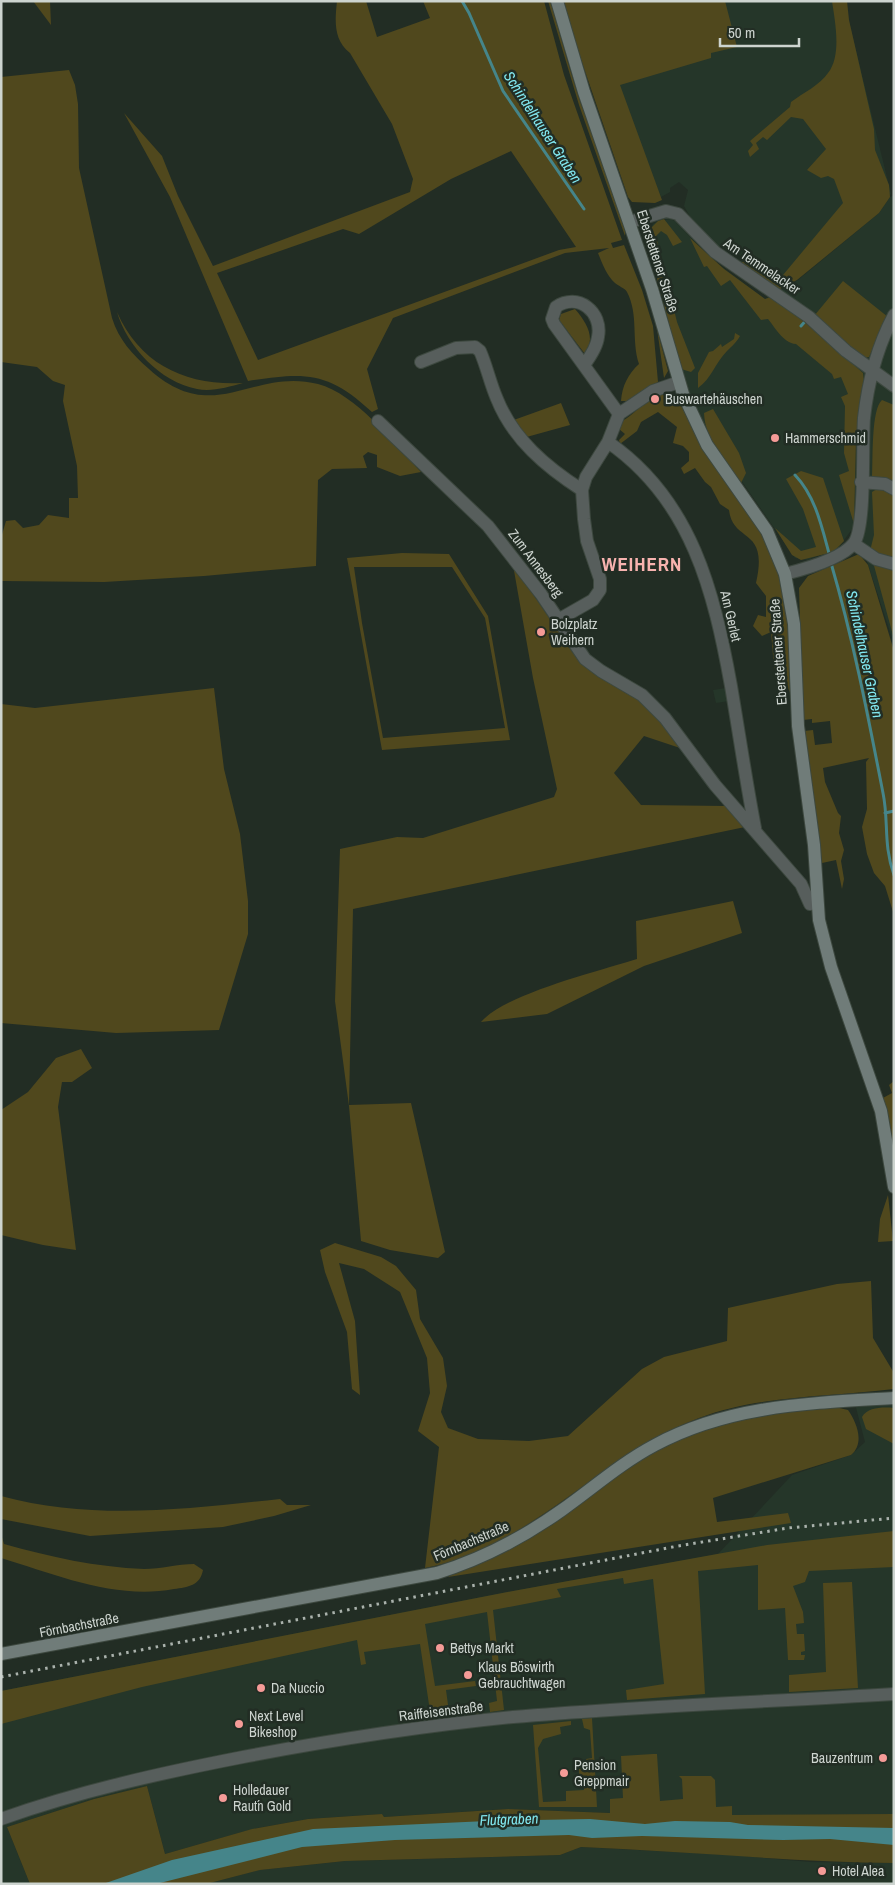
<svg xmlns="http://www.w3.org/2000/svg" width="895" height="1885" viewBox="0 0 895 1885" font-family="'Archivo Narrow',sans-serif">
	<rect width="100%" height="100%" fill="#222d24"/>
	<path fill="#253629" d="M574 1H844L891 194 777 289 740 263 742 257 728 245 719 248 692 220 684 206 688 190 679 182 670 188V192L661 197Z
		M894 195V644L855 525 839 547 808 560 795 558 700 421 689 394 650 252 648 235 653 224 658 221 670 219 675 221 711 259 765 299 798 280 879 213 890 197Z
		M726 688 729 701 716 703 713 690Z
		M894 1398V1814L685 1816 508 1809 384 1817 382 1814 308 1819 253 1829 165 1854 147 1786 94 1799 7 1827 30 1884H1V1691L513 1591 718 1554 792 1475 851 1455 865 1442 854 1400Z
		M581 1847 732 1855 810 1862 894 1863V1884H206L259 1870 345 1861 560 1855Z"/>
	<path fill="#50481d" fill-rule="evenodd" d="M33 1H50L51 25Z
		M337 1H366L377 37 430 18 423 1H544L564 75 622 240 611 243 613 248 624 245 642 290 653 326 658 382 628 401H621C622 386 628 374 639 364 631 340 639 315 627 292 625 288 618 286 615 283 607 276 602 263 598 253L609 248 565 253 393 318 367 369 378 409 372 412C328 371 305 372 248 381L170 197 124 113 162 156 178 196 213 266 410 192 413 179 392 124 350 53C333 40 335 20 337 1ZM511 151 576 247 559 250 258 360 217 273 343 229 359 234 451 179Z
		M548 1H551C560 35 569 68 580 101 590 130 628 211 625 236L579 105Z
		M564 1H725L737 47 711 53V58L620 85 662 200 655 203 632 202 628 197 573 36Z
		M832 1H847L849 20 874 129 875 150 889 185 890 197 879 213 797 280 780 289 772 288 740 262 752 261 778 281 843 203 834 179 828 176 821 178 807 170 826 149 803 119 791 117 767 140 763 137 756 143 759 149 750 157 748 151 753 145 750 141 790 107 791 102C803 93 820 85 828 73 842 55 835 22 832 1Z
		M69 70 75 85 78 104 79 168 112 318C119 340 132 354 149 369 214 428 252 367 318 384 356 394 394 443 421 472L400 476 377 467V455L368 452 363 456 367 468 332 469 318 480 316 566 204 576 104 582 1 581V538L6 521 15 520 23 528 39 525 48 515 69 518V498H78L77 466 63 401 65 385 53 381 37 367 1 362V77Z
		M664 219 682 242 673 246 667 235 661 231 656 236 677 322 695 368 691 372 681 369 650 252V229L658 221Z
		M690 238 724 269 765 299 771 297 809 325 863 373 864 382 856 438 854 524 839 475 849 471 844 453 845 406 841 397 848 394 841 377 834 379 832 374 796 344C783 343 774 326 768 319L761 320 730 280 721 286 707 266 704 267Z
		M843 281 888 317 869 357 864 358 814 316Z
		M575 309C587 323 596 338 585 354L559 320 561 314Z
		M117 312C140 365 187 386 243 383 228 387 212 392 197 389 160 382 127 346 117 312Z
		M657 329 668 371 664 378Z
		M735 333 740 336C736 343 732 346 727 351 715 363 712 378 698 388V373L709 352 713 351 721 344 722 347 734 339Z
		M657 394 677 397 696 433 765 538 777 564 788 619 791 695 781 671 774 668 771 632 762 636 753 626 758 615 766 617V596L756 583C769 526 733 544 729 510L720 504 711 487 705 482 695 468 684 474 681 468 689 461V452L683 446 673 443 677 427 658 412 641 422 637 431 620 444 619 440 625 434 619 429 618 423C629 419 640 406 651 398L654 403 660 399Z
		M882 400 894 405V485L872 476C873 460 871 409 882 400Z
		M561 403 570 425 523 438 511 421Z
		M713 409 739 453 746 473 741 483C726 462 705 440 704 413Z
		M801 471 823 478 844 541 833 552 801 560 792 555 775 528 801 551 816 547 803 509 786 479Z
		M877 489 885 490 894 495V560L870 551 874 535 872 492Z
		M402 553 449 554 488 616 510 740 382 750 347 558ZM354 567H452L485 618 505 728 383 738 362 623Z
		M859 554 868 565 894 651V915L885 886 874 873 867 854 862 827 867 809 866 762 869 758 823 768 825 782 838 813 841 816 839 833 844 850 841 861 844 879 842 889 836 860 822 863 804 731 813 730 815 745 832 743 830 721 812 723V719L803 720 799 588 808 576Z
		M873 562 894 568V639Z
		M513 565 573 653C594 675 625 687 648 707 661 719 672 735 683 749L644 736 614 773 641 805 726 806 745 827 353 909 349 1105 411 1103 445 1252 438 1258 390 1250 361 1241 349 1106 335 1001 340 849 397 837 423 838 554 797 557 789 533 678Z
		M214 688 224 769 240 834 248 901V934L219 1030 116 1033 1 1023V704L35 708Z
		M733 901 742 933 644 966 547 1014 481 1022C505 994 599 971 637 959L636 921Z
		M81 1049 92 1068 72 1082H62L58 1107 76 1250 43 1245 1 1235V1110L28 1092 56 1058Z
		M894 1081V1147L883 1098 892 1093 889 1085Z
		M888 1195 893 1241 878 1242 880 1219Z
		M335 1243 381 1257 396 1266 416 1290 420 1319 443 1358 447 1386 441 1412 448 1428 478 1439 529 1441 568 1436 642 1369 664 1357 727 1341 728 1308 837 1284 871 1281 873 1338 894 1373V1389C830 1397 760 1395 699 1418 601 1455 532 1547 425 1568L439 1447 418 1431 430 1393 427 1358 400 1292 364 1269 339 1263 355 1321 360 1395 352 1389 347 1332 325 1272 320 1250Z
		M835 1407 848 1410C857 1423 865 1443 851 1455L713 1498 717 1522 788 1513 791 1523 448 1577 457 1570 529 1539 553 1524 628 1465 697 1431 762 1414Z
		M894 1408V1444L866 1429 862 1417C868 1407 883 1407 894 1408Z
		M1 1496C92 1521 188 1509 280 1499L287 1505H311L274 1516 223 1527 90 1536 1 1519Z
		M894 1531V1567L809 1571 805 1582 793 1586 803 1612 804 1623 796 1624 797 1634H804L805 1651 801 1652V1655H805L804 1660H788L785 1608 758 1610V1565L698 1571 705 1694 627 1700 626 1690 664 1684 653 1579 624 1584 623 1578 557 1589 561 1597 493 1610 504 1710 490 1712 489 1703 497 1701 487 1612 425 1624 435 1686 475 1681 476 1686 446 1690 449 1712 480 1708 481 1713 431 1718 420 1644 364 1652 366 1664 361 1665 357 1640 142 1687 1 1724V1691L513 1591 767 1545Z
		M1 1534 4 1544C50 1557 96 1567 144 1569 161 1569 178 1564 194 1564L203 1570C200 1586 188 1587 174 1589 116 1600 57 1575 1 1558Z
		M852 1582 858 1688 789 1692V1675L826 1672 823 1583Z
		M592 1718 597 1807H539L533 1725 571 1721V1725L560 1727 561 1734 543 1739 538 1748 543 1802 566 1801V1791L584 1790 583 1776H579V1769H587L586 1759 592 1758 590 1730 584 1728 582 1719Z
		M653 1754H657L660 1801 683 1799 682 1779 679 1776H711L715 1780 716 1807 732 1806V1815L894 1814V1863C789 1862 686 1851 581 1847L560 1855 345 1861 260 1870 206 1884H30L7 1827 94 1799 147 1786 165 1854 252 1829 308 1819 382 1814 384 1817 508 1809 610 1813V1799L623 1798 621 1756Z"/>
	<path fill="#45858a" d="M590 1819 645 1824 675 1821 730 1822 748 1825 894 1828V1845L830 1839 783 1840 642 1836 592 1838 569 1835 395 1840 302 1847 156 1884H103L172 1860 313 1829 487 1821Z"/>
	<g fill="none" stroke-linecap="round" stroke-linejoin="round">
		<path stroke="#45858a" stroke-width="3" d="M462 1 469 13 503 91 584 209
			M801 326 808 318
			M795 475C816 497 822 528 830 557
			M831 563C853 638 868 716 883 793 889 822 883 844 894 875
			M885 813 894 811"/>
		<g stroke="#3d483f" stroke-width="14">
			<path id="street" d="M630 222 666 211 678 214 715 252 809 317 846 351 894 386
				M421 362 456 348 475 347 480 351C487 367 490 383 497 399 513 439 546 467 582 490
				M584 365C590 357 597 347 598 337 603 312 578 292 556 307L552 319 554 324 619 414
				M378 421 488 526 541 594 585 659 601 671 642 695 665 718 715 785 801 884 810 904 817 903
				M608 442C692 500 714 592 731 686 739 733 746 781 755 828
				M861 482 885 484 894 489
				M854 544 876 559 894 564
				M785 574C805 569 842 559 854 543 866 527 862 442 864 418 868 382 877 347 894 315
				M558 620 593 600 600 590V579L587 541 584 519 582 490 586 477 608 442 619 414 653 391 679 382
				M1 1819C80 1791 161 1773 243 1757 332 1740 422 1726 513 1717 640 1706 767 1702 894 1694"/>
		</g>
		<g stroke="#3d483f" stroke-width="14">
			<path id="secondary" d="M557 1 584 92 652 289 683 394 707 445 767 531 785 574 794 624 798 726 814 845 819 920 831 967 881 1111 894 1187
				M1 1654 437 1573C482 1559 524 1537 562 1510 593 1488 621 1463 655 1445 729 1405 811 1403 894 1398"/>
		</g>
		<use href="#street" stroke="#575e5c" stroke-width="12"/>
		<use href="#secondary" stroke="#707c79" stroke-width="12"/>
		<path stroke="#aab2ac" stroke-width="3" stroke-dasharray="2.5 5" stroke-linecap="butt" d="M1 1677 678 1546 788 1528 894 1518"/>
	</g>
	<g fill="#f59b97" stroke="#222d24" stroke-width="2">
		<circle cx="655" cy="399" r="5"/>
		<circle cx="775" cy="438" r="5"/>
		<circle cx="541" cy="632" r="5"/>
		<circle cx="440" cy="1648" r="5"/>
		<circle cx="468" cy="1675" r="5"/>
		<circle cx="261" cy="1688" r="5"/>
		<circle cx="239" cy="1724" r="5"/>
		<circle cx="883" cy="1758" r="5"/>
		<circle cx="564" cy="1773" r="5"/>
		<circle cx="223" cy="1798" r="5"/>
		<circle cx="822" cy="1871" r="5"/>
	</g>
	<g text-anchor="middle" dominant-baseline="central" stroke-width="5" stroke-linejoin="round" paint-order="stroke">
		<g font-size="14" fill="#cdd4cf" stroke="#222d24">
			<text transform="translate(658 261) rotate(72)">Eberstettener Straße</text>
			<text transform="translate(762 266) rotate(34)">Am Temmelacker</text>
			<text transform="translate(536 563) rotate(53)">Zum Annesberg</text>
			<text transform="translate(731 616) rotate(77)">Am Gerlet</text>
			<text transform="translate(778 652) rotate(-94)">Eberstettener Straße</text>
			<text transform="translate(471 1541) rotate(-23)">Förnbachstraße</text>
			<text transform="translate(79 1625) rotate(-11)">Förnbachstraße</text>
			<text transform="translate(441 1711) rotate(-7)">Raiffeisenstraße</text>
		</g>
		<g font-size="14" fill="#cdd4cf" stroke="#222d24" text-anchor="start">
			<text x="665" y="399">Buswartehäuschen</text>
			<text x="785" y="438">Hammerschmid</text>
			<text x="551" y="624">Bolzplatz<tspan x="551" dy="16">Weihern</tspan></text>
			<text x="450" y="1648">Bettys Markt</text>
			<text x="478" y="1667">Klaus Böswirth<tspan x="478" dy="16">Gebrauchtwagen</tspan></text>
			<text x="271" y="1688">Da Nuccio</text>
			<text x="249" y="1716">Next Level<tspan x="249" dy="16">Bikeshop</tspan></text>
			<text x="873" y="1758" text-anchor="end">Bauzentrum</text>
			<text x="574" y="1765">Pension<tspan x="574" dy="16">Greppmair</tspan></text>
			<text x="233" y="1790">Holledauer<tspan x="233" dy="16">Raut´n Gold</tspan></text>
			<text x="832" y="1871">Hotel Alea</text>
		</g>
		<g font-size="15" font-style="italic" fill="#82e8f0" stroke="#222d24">
			<text transform="translate(543 127) rotate(57)">Schindelhauser Graben</text>
			<text transform="translate(865 654) rotate(78)">Schindelhauser Graben</text>
			<text transform="translate(509 1819) rotate(-2)">Flutgraben</text>
		</g>
		<g font-size="19" font-weight="bold" letter-spacing="1" fill="#f7b3af" stroke="#222d24">
			<text x="642" y="564">WEIHERN</text>
		</g>
	</g>
	<rect width="895" height="1885" fill="none" stroke="#cdd4cf" stroke-width="5"/>
	<path d="M720 38v8h79v-8" fill="none" stroke="#cdd4cf" stroke-width="2.5"/>
	<text x="728" y="38" font-size="15" fill="#cdd4cf" stroke="#222d24" stroke-width="4" paint-order="stroke">50 m</text>
</svg>
